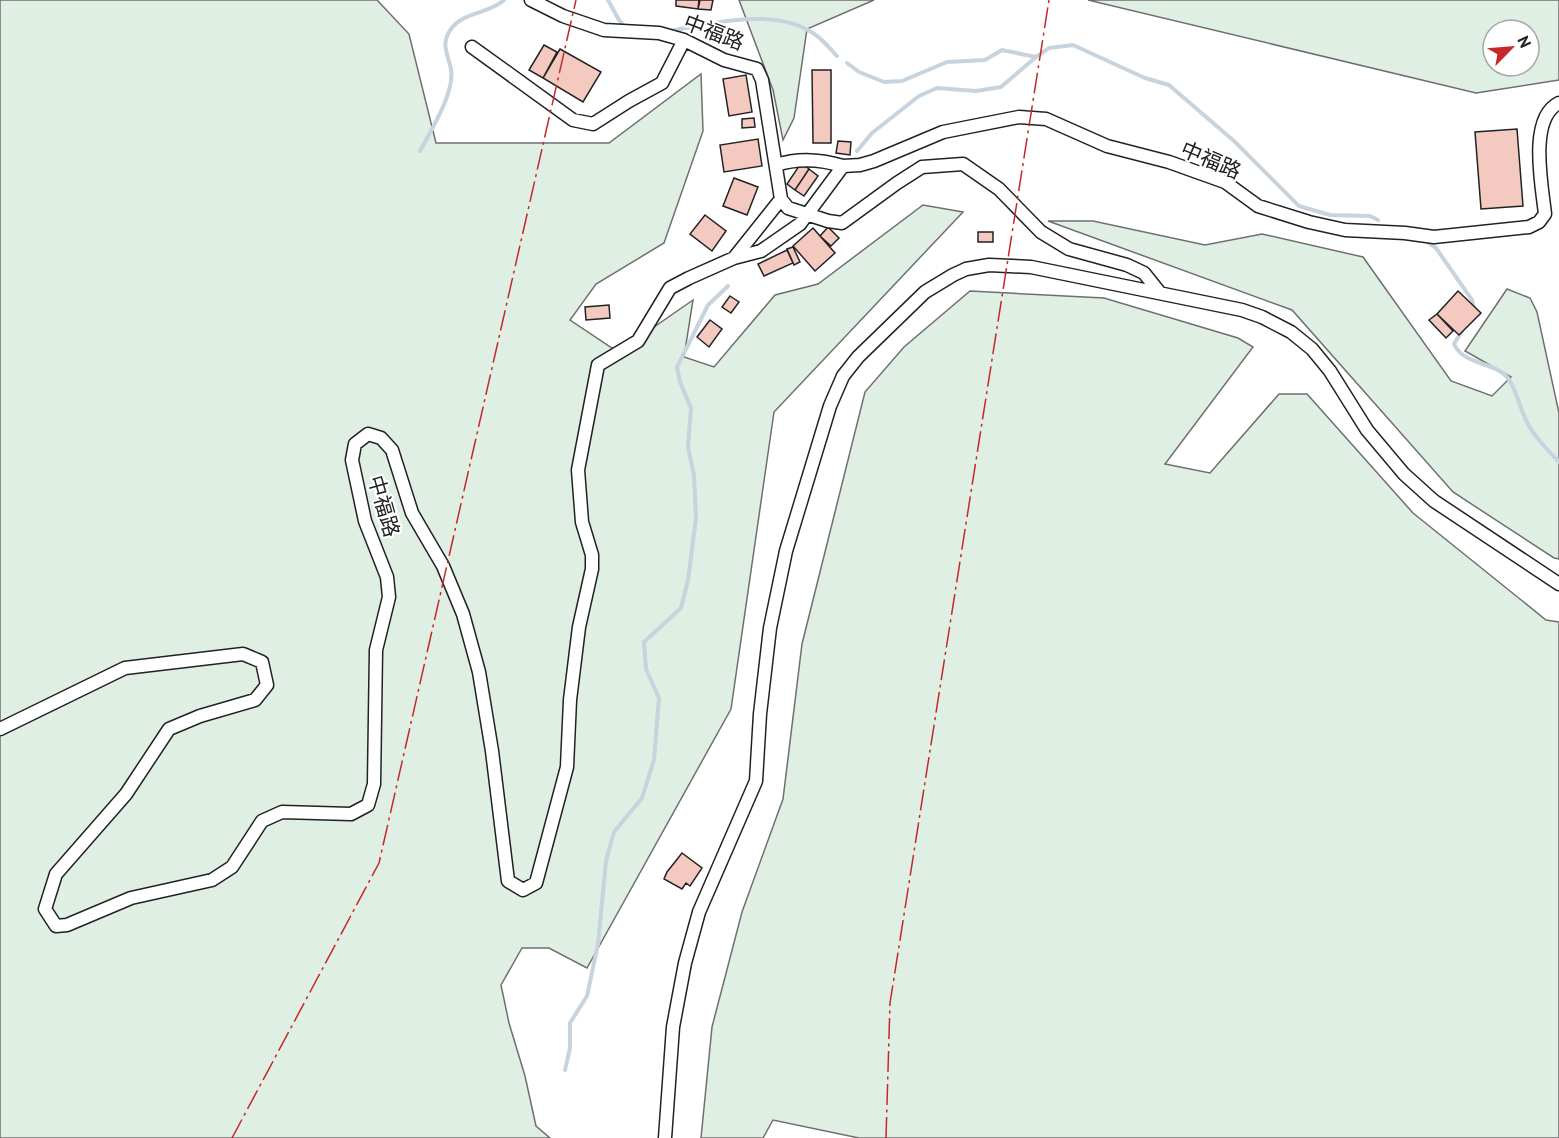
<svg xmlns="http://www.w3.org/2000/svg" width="1559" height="1138" viewBox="0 0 1559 1138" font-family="'PT Sans','Noto Sans TC',sans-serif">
	<rect width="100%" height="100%" fill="#fff"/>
	<path fill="#e0efe3" stroke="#6f6f6f" stroke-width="1.5" fill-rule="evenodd" d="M0 0H377L409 34 436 143H609L701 74 703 131 664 243 596 284 570 320 618 352 693 300 684 357 714 367 775 295 818 284 923 205 963 212 774 412 731 709 587 968 549 948H522L501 985 509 1023 525 1076 536 1126 550 1138H0Z
		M739 0H874L807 29 794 118 783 140 773 90Z
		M1088 0H1559V80L1476 93ZM1493 30H1529V66H1493Z
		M1048 221H1093L1205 245 1262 234 1363 257 1451 381 1492 396 1511 377 1465 351 1507 289 1530 298 1537 312 1559 413V559L1554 558 1453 492 1292 310Z
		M970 291 1104 298 1238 338 1253 347 1165 464 1210 473 1279 394H1307L1413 513 1546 620 1559 622V1138H859L773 1120 763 1138H701L712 1027 742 912 783 799 802 644 865 392 904 347Z"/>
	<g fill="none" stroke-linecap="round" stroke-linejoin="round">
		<path stroke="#c7d3dd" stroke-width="4" d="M608 0 619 20 625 27
			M670 31C713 23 779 6 817 36 824 41 830 49 837 56
			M847 63 859 72 884 82 902 81 947 62 985 60 1002 50 1036 57
			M420 151C431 130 455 93 451 69 448 54 440 44 451 29 463 12 489 14 504 0
			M857 151 872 133 919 96 937 88 976 91 1001 87 1036 57 1049 48 1073 45 1145 78 1169 85 1234 141 1299 206 1330 215 1370 216 1378 220
			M1426 241 1436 248 1472 300 1474 309
			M1462 331 1454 344C1464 366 1494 361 1508 378 1516 388 1520 409 1527 422 1534 437 1548 450 1559 462
			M565 1070 570 1048V1023L587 996 598 944 606 861 614 832 642 798 654 760 659 698 646 669 644 642 681 608 688 580 696 518 694 475 688 447 691 408 680 382 677 367 708 305 728 286"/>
	</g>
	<path fill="#f3c9c0" stroke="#222" stroke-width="1.5" d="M676 0H699L698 9 676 6Z
		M700 0H713L711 10 698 9Z
		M544 45 557 52 543 78 529 70Z
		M560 49 601 72 583 102 543 78Z
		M812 70H831V143H813Z
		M746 75 752 112 729 116 723 79Z
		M754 118 755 127 742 128V119Z
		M1517 129 1523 206 1481 209 1475 132Z
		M758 139 762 166 724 172 720 145Z
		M838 141 851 142 850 155 836 153Z
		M801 163 809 169 795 190 787 184Z
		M809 169 818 176 804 196 795 190Z
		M734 178 758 187 747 215 723 206Z
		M705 215 726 231 712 251 690 234Z
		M828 227 839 238 831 246 820 236Z
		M813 228 835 253 815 271 793 246Z
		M978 232H993V242H978Z
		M793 247 800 262 794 265 787 249Z
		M787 250 793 263 764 276 758 264Z
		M1458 291 1481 313 1459 335 1437 314Z
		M730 296 739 302 731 313 722 307Z
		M609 305 610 318 586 320 585 307Z
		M1437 314 1453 331 1446 338 1429 320Z
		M710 320 722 329 709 347 697 337Z
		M682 853 702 868 690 886 686 883 682 889 664 879 667 872Z"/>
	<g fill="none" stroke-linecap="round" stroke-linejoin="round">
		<g stroke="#222" stroke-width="15">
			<path id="street" d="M531 0 563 16 604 30 659 33 684 40 724 60 757 69 762 80 781 199 788 208 828 221 842 223 897 183 922 167 963 164 999 189 1041 232 1069 249 1127 265 1144 273 1160 293
				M472 47 573 120 593 124 629 101 662 83 684 40
				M776 165C797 158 820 159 843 166
				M734 258 761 251 800 224 843 166 860 165 874 161 943 132 1019 117 1046 119 1107 146 1169 162 1225 182 1258 206 1309 222 1345 230 1405 233 1434 237 1529 227 1539 222 1545 214C1542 186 1528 118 1559 103
				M0 729 125 668 243 654 262 662 267 685 255 700 200 716 169 729 126 794 56 874 45 909 56 926 67 925 131 898 212 880 232 867 262 821 282 812 351 814 368 805 374 784 376 650 389 597 387 577 365 521 352 460 355 444 368 434 381 438 392 450 412 513 443 566 463 614 479 672 492 751 508 881 523 890 536 883 567 767 570 700 579 627 592 569V555L582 522 578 470 598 365 638 341 670 288 689 278 734 258 781 199
				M665 1138 673 1027 685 963 699 912 756 781 760 714 770 628 786 551 830 406 843 376 858 357 925 292 953 275 966 269 989 265 1031 267 1242 310 1262 317 1291 332 1312 349 1330 371 1367 430 1404 474 1434 501 1559 584"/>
		</g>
		<use href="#street" stroke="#fff" stroke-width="12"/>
		<path stroke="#c62828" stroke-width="1.5" stroke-dasharray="21 4.5 3 4.5" stroke-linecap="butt" d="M232 1138 379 863 576 0
			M886 1138 890 1003 1049 0"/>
	</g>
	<g text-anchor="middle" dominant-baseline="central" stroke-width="4.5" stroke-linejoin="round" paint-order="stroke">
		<g font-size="21" fill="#222" stroke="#fff">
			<text transform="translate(714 32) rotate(21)">中福路</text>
			<text transform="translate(1211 160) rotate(23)">中福路</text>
			<text transform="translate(384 506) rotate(74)">中福路</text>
		</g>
	</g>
	<g transform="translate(1511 48) rotate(65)"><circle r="28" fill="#ffffff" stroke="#a7a7a7" stroke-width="1.5"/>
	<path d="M0-4.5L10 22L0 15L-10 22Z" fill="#c62828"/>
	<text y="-9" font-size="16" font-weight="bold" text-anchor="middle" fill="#222222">N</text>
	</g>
</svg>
